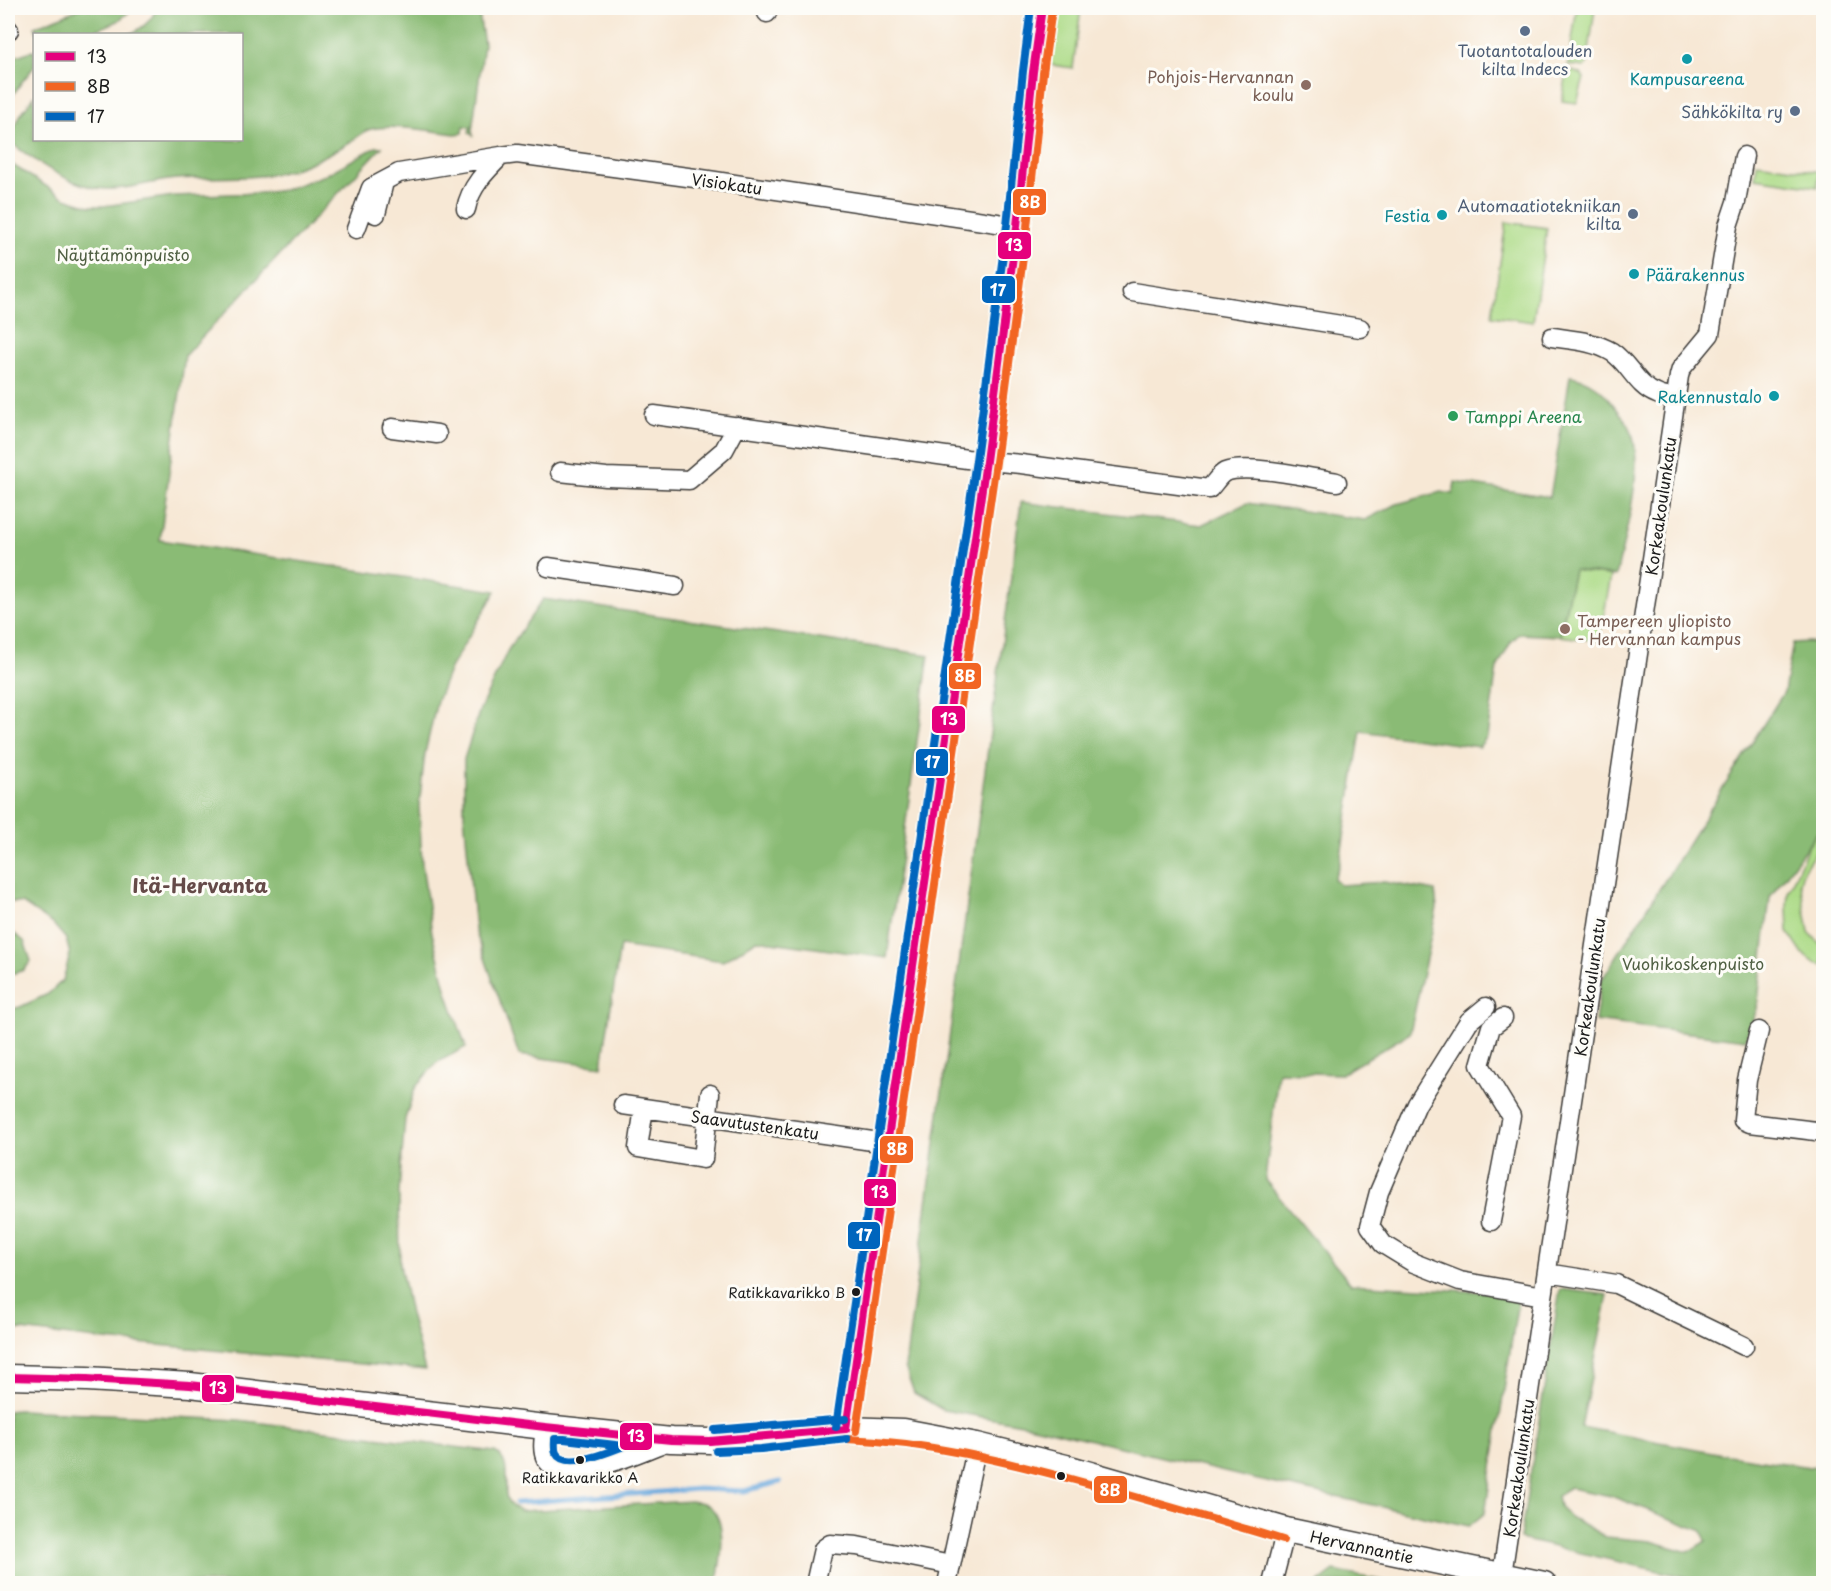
<svg xmlns="http://www.w3.org/2000/svg" width="1831" height="1591" viewBox="0 0 1831 1591" font-family="'Playpen Sans',sans-serif">
	<rect width="100%" height="100%" fill="#fdfcf7"/>
	<filter id="ink" filterUnits="userSpaceOnUse"><feTurbulence type="fractalNoise" baseFrequency=".0167" numOctaves="2"/><feDisplacementMap in="SourceGraphic" scale="12" xChannelSelector="R" yChannelSelector="G"/><feConvolveMatrix kernelMatrix="1 2 1 2 8 2 1 2 1" color-interpolation-filters="sRGB"/></filter>
	<filter id="wash" filterUnits="userSpaceOnUse"><feTurbulence type="fractalNoise" baseFrequency=".008" numOctaves="4" result="noise"/><feDisplacementMap in="SourceGraphic" scale="24" xChannelSelector="R" yChannelSelector="G"/><feGaussianBlur stdDeviation="1.35" result="paint"/><feColorMatrix in="noise" values="0 0 0 0 0 0 0 0 0 0 0 0 0 0 0 0 0 1.4 0 .05"/><feComposite in="paint" operator="in"/></filter>
	<g filter="url(#wash)">
		<rect width="100%" height="100%" fill="#f7e8d5"/>
		<path fill="#addb88" stroke="#647c52" stroke-width="1.5" d="M1052 8H1081L1073 68 1044 64Z
			M1577 8H1595L1587 65 1584 67 1568 65Z
			M1572 71 1581 74 1584 78 1577 103 1562 101 1567 72Z
			M1757 163 1820 172 1817 187 1755 178Z
			M1506 222 1547 228 1533 322 1492 316Z
			M1574 570 1611 576 1599 641 1560 636Z
			M1823 825V841L1803 871 1800 883 1809 932 1823 947V965L1815 963 1802 953 1788 932 1787 906 1788 892 1809 845Z"/>
		<path fill="#8abb74" stroke="#536c48" stroke-width="1.5" fill-rule="evenodd" d="M81 8H134L118 21 87 34H38L35 27Z
			M157 8H478L484 44 472 131 473 135 469 133 470 127 464 126 463 133 455 134C433 131 388 123 368 130 360 134 353 141 345 145 328 155 310 164 291 170 254 181 216 176 177 179 150 181 117 194 91 187 60 180 34 159 8 141L21 114 34 96V140H242V34H130C143 28 151 21 157 8Z
			M34 50V67L21 83 8 103V59Z
			M376 147H382L185 355 160 540 496 591 450 668 437 701 425 753 419 806 422 864 432 933 447 992 466 1047 436 1063 415 1088 405 1119 399 1192 400 1265 410 1314 425 1370 104 1340 21 1330 8 1331V1010L20 1007 48 994 63 980 70 954 66 939 53 924 22 903 8 902V162L65 198 90 206H104L174 196 260 193 284 190 325 175Z
			M1570 376C1587 378 1602 389 1612 403 1618 411 1627 420 1631 430 1645 470 1625 534 1616 576L1574 570 1560 636 1519 634 1511 642 1497 668 1487 737 1479 747 1361 731 1340 862 1334 879 1340 885 1384 882 1435 891 1437 908 1410 1033 1341 1074 1278 1072 1265 1180 1351 1284 1519 1294 1485 1513 1469 1526 1249 1478 1033 1426 943 1410 914 1393 905 1367 1021 502 1201 525 1247 503 1365 520 1397 504 1441 492 1453 494 1455 482 1550 497Z
			M543 599 929 655 887 958 757 940 723 961 620 946 602 1066 519 1055 475 930 464 815V759L480 709 508 650Z
			M1809 642 1823 644V825L1770 897 1757 1009 1745 1040 1595 1021 1601 981 1784 692 1793 643Z
			M8 929 24 941 31 961 24 970 8 975Z
			M1560 1289 1608 1295 1581 1427 1728 1455 1823 1469V1583H1711L1520 1539ZM1570 1488 1611 1496 1702 1531 1706 1541 1688 1552 1651 1541 1606 1537 1570 1517 1559 1506 1557 1496Z
			M18 1410 238 1420 495 1452C517 1465 497 1494 512 1506 515 1508 518 1509 522 1511L691 1501C695 1502 701 1502 705 1504 730 1515 721 1563 716 1584L8 1583V1411Z
			M1334 1571 1393 1583H1318Z"/>
		<g fill="none" stroke-linecap="round" stroke-linejoin="round">
			<path stroke="#6aa9dd" stroke-width="5" d="M516 1503 698 1489 744 1491 780 1482"/>
		</g>
	</g>
	<g filter="url(#ink)">
		<g fill="none" stroke-linecap="round" stroke-linejoin="round">
			<g stroke="#3d3b38" stroke-width="21">
				<path id="minor" d="M767 13 768 8
					M8 29 9 30
					M466 209C470 187 486 171 501 156L517 154 695 178 1017 226
					M376 214 383 186
					M356 229 371 188 399 173 501 156
					M1132 292 1360 328
					M1552 337C1572 340 1594 341 1612 352 1629 363 1637 387 1657 394 1662 397 1669 397 1675 398
					M654 415 967 459 1021 464 1209 489C1214 484 1219 475 1225 472 1247 463 1312 478 1337 482
					M392 428 437 434
					M560 472 606 477 689 480 724 450 737 426
					M548 567 675 586
					M1486 1007 1469 1021 1417 1104 1379 1192 1370 1226 1383 1244 1414 1263 1460 1281 1543 1296
					M1759 1031 1747 1080 1743 1120 1750 1123 1824 1132
					M623 1105 886 1143
					M644 1108 638 1148 703 1159 710 1094
					M1491 1221 1511 1116 1480 1065 1491 1027 1503 1018
					M1547 1273 1616 1284 1744 1346
					M545 1427C544 1437 541 1450 546 1459 563 1489 644 1450 668 1441
					M846 1429 986 461 1017 226 1033 72 1042 8
					M1502 1575 1679 376 1681 369 1710 334 1728 226 1736 202 1744 156
					M815 1584 823 1549 830 1544 857 1546 951 1565
					M947 1584 977 1445
					M1272 1584 1286 1530"/>
			</g>
			<g stroke="#3d3b38" stroke-width="27">
				<path id="major" d="M8 1377 87 1379 190 1385 545 1427 671 1440 710 1441 846 1429 903 1431 977 1445 1066 1467 1286 1530 1544 1584"/>
			</g>
			<use href="#minor" stroke="#fff" stroke-width="18"/>
			<use href="#major" stroke="#fff" stroke-width="24"/>
			<g stroke="#fdfcf7" stroke-width="12">
				<path id="bus-1" d="M8 1377 87 1379 190 1385 545 1427 671 1440 710 1441 846 1429
					M846 1429 986 461 1017 226 1033 72 1042 8"/>
			</g>
			<g stroke="#fdfcf7" stroke-width="12">
				<path id="bus-2" d="M856 1431 996 462 1027 227 1043 73 1052 9
					M846 1439C927 1442 1004 1461 1082 1482 1149 1500 1216 1520 1283 1540"/>
			</g>
			<g stroke="#fdfcf7" stroke-width="12">
				<path id="bus-3" d="M836 1427 976 460 1007 225 1023 71 1031 8
					M715 1430 845 1419
					M555 1439H564L624 1446C611 1451 565 1471 556 1453 554 1449 555 1443 555 1439Z
					M716 1451 761 1449 847 1439"/>
			</g>
			<use href="#bus-1" stroke="#e5007d" stroke-width="8"/>
			<use href="#bus-2" stroke="#f26522" stroke-width="8"/>
			<use href="#bus-3" stroke="#0065bd" stroke-width="8"/>
		</g>
	</g>
	<g fill="#5c6f8a" stroke="#fdfcf7" stroke-width="2">
		<circle cx="1525" cy="31" r="6"/>
		<circle cx="1795" cy="111" r="6"/>
		<circle cx="1633" cy="214" r="6"/>
	</g>
	<g fill="#0f9aa8" stroke="#fdfcf7" stroke-width="2">
		<circle cx="1687" cy="59" r="6"/>
		<circle cx="1442" cy="215" r="6"/>
		<circle cx="1634" cy="274" r="6"/>
		<circle cx="1774" cy="396" r="6"/>
	</g>
	<g fill="#8d6e63" stroke="#fdfcf7" stroke-width="2">
		<circle cx="1306" cy="85" r="6"/>
		<circle cx="1565" cy="629" r="6"/>
	</g>
	<circle fill="#2e9e5b" stroke="#fdfcf7" stroke-width="2" cx="1453" cy="416" r="6"/>
	<g fill="#1c1c1c" stroke="#fdfcf7" stroke-width="2">
		<circle cx="856" cy="1292" r="5"/>
		<circle cx="580" cy="1460" r="5"/>
		<circle cx="1061" cy="1476" r="5"/>
	</g>
	<g text-anchor="middle" dominant-baseline="central" stroke-width="6" stroke-linejoin="round" paint-order="stroke">
		<g font-size="14" fill="#1c1c1c" stroke="#fdfcf7" text-anchor="end">
			<text x="845" y="1292">Ratikkavarikko B</text>
			<text x="580" y="1477" text-anchor="middle">Ratikkavarikko A</text>
		</g>
		<g font-size="16" fill="#4e5e75" stroke="#fdfcf7" text-anchor="end">
			<text x="1525" y="50" text-anchor="middle">Tuotantotalouden<tspan x="1525" dy="18">kilta Indecs</tspan></text>
			<text x="1783" y="111">Sähkökilta ry</text>
			<text x="1621" y="205">Automaatiotekniikan<tspan x="1621" dy="18">kilta</tspan></text>
		</g>
		<g font-size="16" fill="#785e54" stroke="#fdfcf7" text-anchor="end">
			<text x="1294" y="76">Pohjois-Hervannan<tspan x="1294" dy="18">koulu</tspan></text>
			<text x="1577" y="620" text-anchor="start">Tampereen yliopisto<tspan x="1577" dy="18">- Hervannan kampus</tspan></text>
		</g>
		<g font-size="16" fill="#0d838f" stroke="#fdfcf7" text-anchor="end">
			<text x="1687" y="78" text-anchor="middle">Kampusareena</text>
			<text x="1430" y="215">Festia</text>
			<text x="1646" y="274" text-anchor="start">Päärakennus</text>
			<text x="1762" y="396">Rakennustalo</text>
		</g>
		<g font-size="16" fill="#1c1c1c" stroke="#fdfcf7">
			<text transform="translate(727 183) rotate(8)">Visiokatu</text>
			<text transform="translate(1660 506) rotate(-82)">Korkeakoulunkatu</text>
			<text transform="translate(1589 987) rotate(-82)">Korkeakoulunkatu</text>
			<text transform="translate(755 1124) rotate(8)">Saavutustenkatu</text>
			<text transform="translate(1518 1468) rotate(-82)">Korkeakoulunkatu</text>
			<text transform="translate(1362 1546) rotate(12)">Hervannantie</text>
		</g>
		<g font-size="16" fill="#4f5f42" stroke="#fdfcf7">
			<text x="123" y="254">Näyttämönpuisto</text>
			<text x="1693" y="963">Vuohikoskenpuisto</text>
		</g>
		<g font-size="16" fill="#27864d" stroke="#fdfcf7" text-anchor="start">
			<text x="1465" y="416">Tamppi Areena</text>
		</g>
		<g font-size="20" font-weight="bold" fill="#654a48" stroke="#fdfcf7">
			<text x="200" y="885">Itä-Hervanta</text>
		</g>
	</g>
	<g stroke="#fdfcf7" stroke-width="2">
		<rect x="1012" y="188" width="35" height="28" rx="6" fill="#f26522"/>
		<rect x="997" y="231" width="35" height="29" rx="6" fill="#e5007d"/>
		<rect x="981" y="275" width="35" height="29" rx="6" fill="#0065bd"/>
		<rect x="948" y="662" width="34" height="28" rx="6" fill="#f26522"/>
		<rect x="931" y="705" width="35" height="29" rx="6" fill="#e5007d"/>
		<rect x="915" y="748" width="34" height="29" rx="6" fill="#0065bd"/>
		<rect x="879" y="1135" width="35" height="29" rx="6" fill="#f26522"/>
		<rect x="863" y="1178" width="34" height="29" rx="6" fill="#e5007d"/>
		<rect x="847" y="1221" width="34" height="29" rx="6" fill="#0065bd"/>
		<rect x="201" y="1374" width="34" height="29" rx="6" fill="#e5007d"/>
		<rect x="619" y="1422" width="34" height="29" rx="6" fill="#e5007d"/>
		<rect x="1093" y="1475" width="35" height="29" rx="6" fill="#f26522"/>
	</g>
	<g font-size="16" text-anchor="middle" font-weight="bold" fill="#fff">
		<text x="1030" y="208">8B</text>
		<text x="1014" y="251">13</text>
		<text x="998" y="296">17</text>
		<text x="965" y="682">8B</text>
		<text x="949" y="725">13</text>
		<text x="932" y="768">17</text>
		<text x="897" y="1155">8B</text>
		<text x="880" y="1198">13</text>
		<text x="864" y="1241">17</text>
		<text x="218" y="1394">13</text>
		<text x="636" y="1442">13</text>
		<text x="1110" y="1496">8B</text>
	</g>
	<rect width="1831" height="1591" fill="none" stroke="#fdfcf7" stroke-width="30"/>
	<rect x="33" y="33" width="210" height="108" fill="#fdfcf7" stroke="#a3a29f" stroke-width="1.5"/>
	<rect x="45" y="52" width="30" height="9" fill="#e5007d" stroke="#a3a29f" stroke-width="1.5"/>
	<text x="87" y="63" font-size="18" fill="#1c1c1c">13</text>
	<rect x="45" y="82" width="30" height="9" fill="#f26522" stroke="#a3a29f" stroke-width="1.5"/>
	<text x="87" y="93" font-size="18" fill="#1c1c1c">8B</text>
	<rect x="45" y="112" width="30" height="9" fill="#0065bd" stroke="#a3a29f" stroke-width="1.5"/>
	<text x="87" y="123" font-size="18" fill="#1c1c1c">17</text>
</svg>
